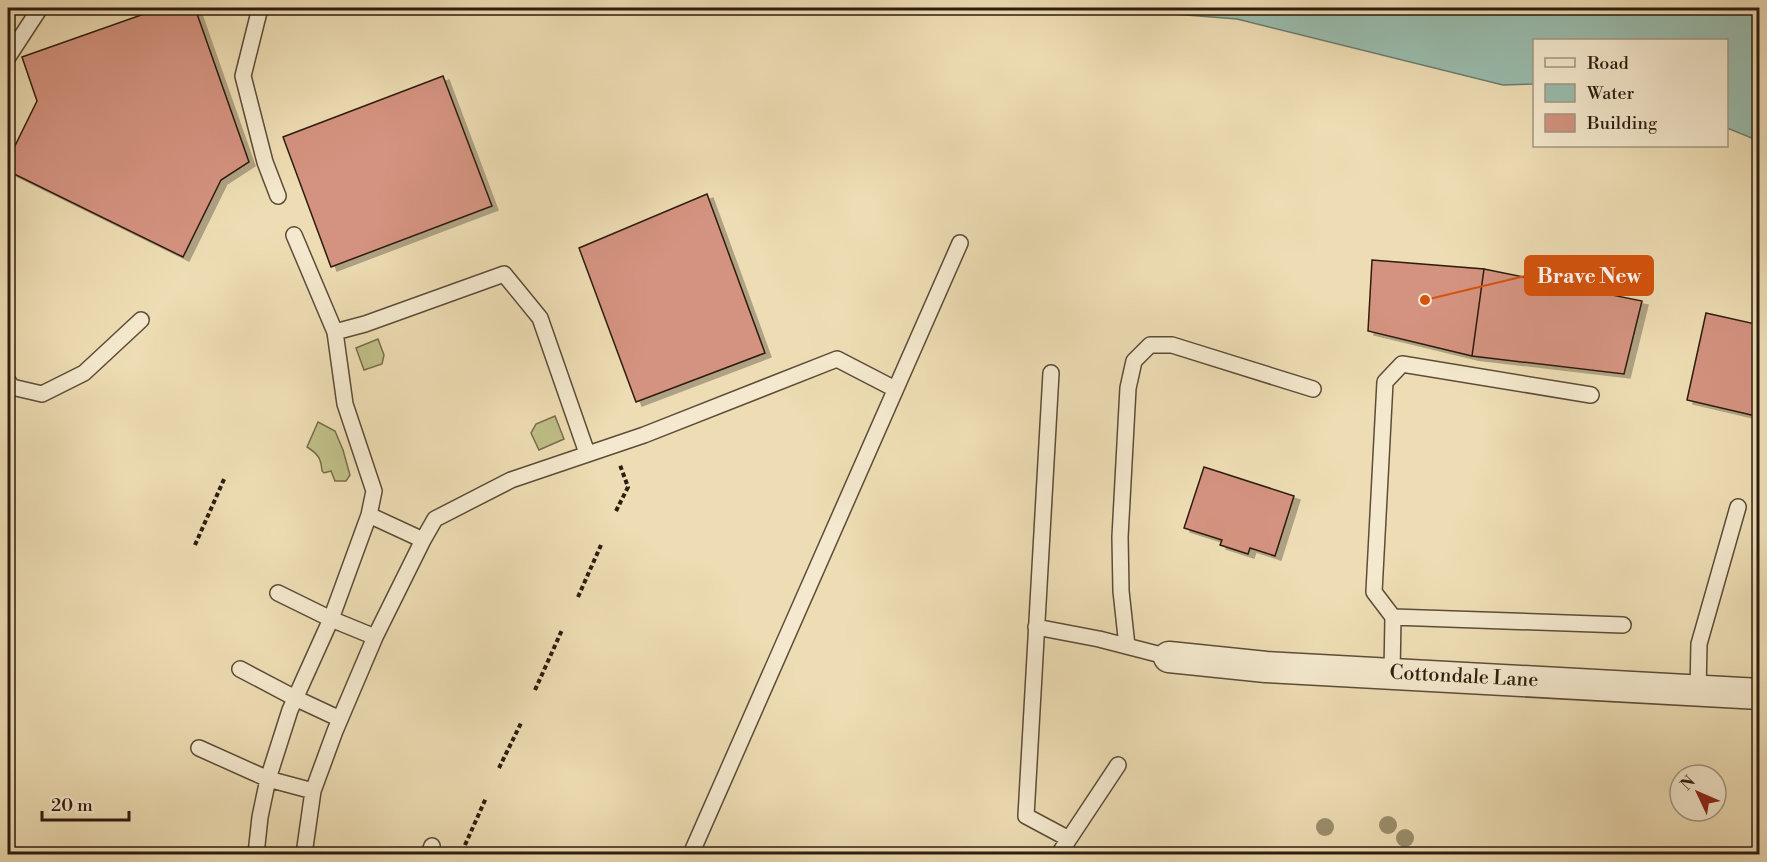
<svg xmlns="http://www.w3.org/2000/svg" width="1767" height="862" viewBox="0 0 1767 862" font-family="'Libre Bodoni',serif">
	<defs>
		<filter id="shadow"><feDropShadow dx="6" dy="4" stdDeviation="0" flood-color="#0004"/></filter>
	</defs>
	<rect width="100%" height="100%" fill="#eeddb4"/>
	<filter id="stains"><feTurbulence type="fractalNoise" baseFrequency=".00333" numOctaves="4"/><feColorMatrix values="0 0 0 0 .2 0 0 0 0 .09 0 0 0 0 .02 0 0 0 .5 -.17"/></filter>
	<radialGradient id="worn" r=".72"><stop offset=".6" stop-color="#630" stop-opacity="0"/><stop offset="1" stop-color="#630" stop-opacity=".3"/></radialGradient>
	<path fill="#c0bf88" stroke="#766e4b" stroke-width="1.5" d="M378 339 384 355 382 364 364 370 356 348Z
		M555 416 564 439 539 450 531 433 536 424Z
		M318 422 335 431 343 450 350 475 346 481H335L331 471 324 473 322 471C321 458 318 454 307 447Z"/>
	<path fill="#99bcad" stroke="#6e7c6d" stroke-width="1.5" d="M1096 8H1759V141L1727 128 1726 40H1534V84L1503 85 1237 19Z"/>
	<path fill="#d49380" stroke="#2d1c0e" stroke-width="1.5" filter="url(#shadow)" d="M161 8H195L249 162 221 180 183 257 8 171V160L37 101 22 57Z
		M443 76 492 206 331 267 283 137Z
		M707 194 765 353 636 402 579 248Z
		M1372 260 1484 269 1472 356 1368 331Z
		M1484 269 1642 301 1624 374 1472 356Z
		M1706 313 1760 325V417L1687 400Z
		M1204 467 1294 496 1275 556 1250 548 1248 554 1220 545 1222 540 1184 528Z"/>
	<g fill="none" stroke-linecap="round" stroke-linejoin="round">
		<g stroke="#5d4c38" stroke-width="18">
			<path id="lane" d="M260 8 243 76 265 162 278 196
				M8 57 40 8
				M294 235 335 332
				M1051 373 1026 816 1069 839
				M8 381 12 387 42 394 84 373 141 320
				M369 515 423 540
				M278 593 331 619 375 637
				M1393 617 1623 625
				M1036 627 1099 639 1169 657
				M1127 646 1121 591 1120 537 1128 388 1134 361 1150 345H1172L1313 389
				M240 669 295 698 340 719
				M1392 673 1393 617 1374 592 1385 382 1402 364 1591 395
				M1698 691 1699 644 1738 507
				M199 748 268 779 313 791
				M256 854 260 817 268 779 290 710 331 619 369 515 374 491 345 404 335 332 365 324 504 274 540 318 587 453
				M304 854 313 791 335 731 375 637 423 540 435 519 511 480 644 435 837 359 895 389
				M429 854 432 846
				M691 854 960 243
				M1059 854 1118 765"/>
		</g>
		<g stroke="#5d4c38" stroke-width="33">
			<path id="street" d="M1169 657 1266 667 1760 694"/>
		</g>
		<path stroke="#2d1c0e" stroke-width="4" stroke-dasharray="4.5 3" stroke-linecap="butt" d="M616 511 628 487 620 465
			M195 545 225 477
			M578 597 601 545
			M535 690 562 630
			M499 768 522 721
			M465 845 486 798"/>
		<use href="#lane" stroke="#f4e9ce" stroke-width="15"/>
		<use href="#street" stroke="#f4e9ce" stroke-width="30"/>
	</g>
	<g fill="#9c8e6d">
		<circle cx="1388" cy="825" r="9"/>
		<circle cx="1325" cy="827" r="9"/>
		<circle cx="1405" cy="838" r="9"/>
	</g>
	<g text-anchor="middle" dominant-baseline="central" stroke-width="6" stroke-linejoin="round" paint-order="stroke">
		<g font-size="20" fill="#2d1c0e" stroke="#f4e9ce">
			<text transform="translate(1464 677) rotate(3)">Cottondale Lane</text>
		</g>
	</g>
	<path fill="none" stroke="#d5530c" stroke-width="2" d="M1425 300L1525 276"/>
	<circle fill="#d5530c" stroke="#f4e9ce" stroke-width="2" cx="1425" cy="300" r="6"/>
	<rect fill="#d5530c" stroke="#d5530c" stroke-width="2" x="1525" y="256" width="128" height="39" rx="6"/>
	<g font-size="21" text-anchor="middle" font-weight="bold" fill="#fff">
		<text x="1589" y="283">Brave New</text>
	</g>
	<rect width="1767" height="862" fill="none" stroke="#eeddb4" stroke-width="30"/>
	<rect x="9" y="9" width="1749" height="844" fill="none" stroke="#2d1c0e" stroke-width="3"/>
	<rect x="15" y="15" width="1737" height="832" fill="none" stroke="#2d1c0e" stroke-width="1.5"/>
	<rect x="1533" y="39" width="195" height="108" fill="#f4e9ce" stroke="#a49781" stroke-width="1.5"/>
	<rect x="1545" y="58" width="30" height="9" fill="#f4e9ce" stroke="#a49781" stroke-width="1.5"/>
	<text x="1587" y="69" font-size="18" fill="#2d1c0e">Road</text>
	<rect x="1545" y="84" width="30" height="18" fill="#99bcad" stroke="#a49781" stroke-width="1.5"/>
	<text x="1587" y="99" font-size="18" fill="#2d1c0e">Water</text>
	<rect x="1545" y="114" width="30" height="18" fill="#d49380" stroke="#a49781" stroke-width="1.5"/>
	<text x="1587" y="129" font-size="18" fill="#2d1c0e">Building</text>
	<g transform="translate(1698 793) rotate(314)"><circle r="28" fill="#f4e9ce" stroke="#a49781" stroke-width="1.5"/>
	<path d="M0-4.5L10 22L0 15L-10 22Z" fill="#8f2418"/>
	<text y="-9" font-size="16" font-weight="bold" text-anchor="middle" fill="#2d1c0e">N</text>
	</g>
	<path d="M42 811v9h87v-9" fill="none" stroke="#2d1c0e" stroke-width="3"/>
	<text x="51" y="811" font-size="18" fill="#2d1c0e" stroke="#f4e9ce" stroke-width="4.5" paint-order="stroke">20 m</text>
	<rect width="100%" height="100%" filter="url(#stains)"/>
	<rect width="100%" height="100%" fill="url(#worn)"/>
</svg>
